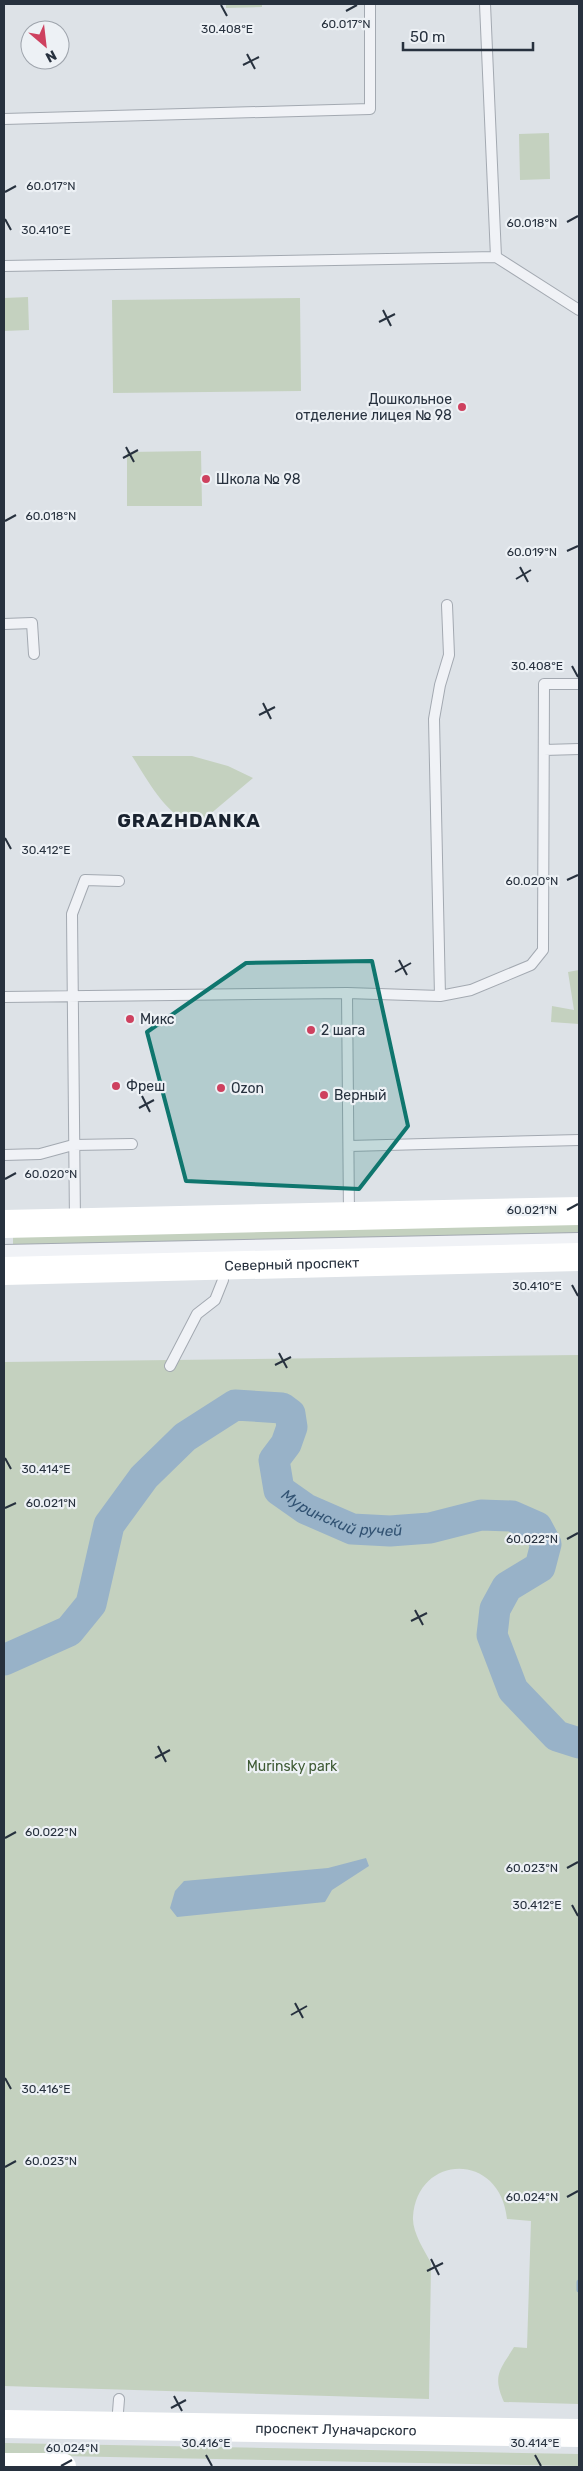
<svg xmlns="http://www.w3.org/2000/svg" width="583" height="2471" viewBox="0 0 583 2471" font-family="Rubik,sans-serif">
	<rect width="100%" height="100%" fill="#dde2e7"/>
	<path fill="#c4d1bf" d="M226 4H262V7L226 8Z
		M549 133 550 179 520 180 519 134Z
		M28 297 29 330 4 331V298Z
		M300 298 301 391 113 393 112 300Z
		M201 451 202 506H127V452Z
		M132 756H192L228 766 253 778 196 826C165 815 149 782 132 756Z
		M579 970V1024L551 1022 552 1006 574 1010 568 972Z
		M579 1223V1238L13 1250V1235Z
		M579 1355V2404L504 2402C492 2375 500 2370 514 2347L527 2348 531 2221 507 2219C500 2151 417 2154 413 2217 412 2232 424 2250 431 2263L429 2399 4 2386V1362Z
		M4 2443 579 2454V2466L4 2455Z"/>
	<path fill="#98b2c8" d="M366 1858 369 1866 332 1890 325 1902 177 1917 170 1908 175 1891 184 1881 328 1868Z"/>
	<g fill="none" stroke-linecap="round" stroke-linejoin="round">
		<path stroke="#98b2c8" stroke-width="5" d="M579 2290V2282"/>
		<path stroke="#98b2c8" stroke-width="31" id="s1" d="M4 1660 69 1631 91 1604 109 1525 144 1477 185 1437 235 1405 282 1408 290 1414 292 1427 286 1444 274 1460 279 1490 306 1509 352 1529 390 1531 430 1528 481 1515 512 1516 537 1527 546 1544 540 1567 507 1587 495 1609 492 1635 513 1690 557 1736 579 1743"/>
		<g stroke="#a3a9b1" stroke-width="12">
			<path id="service" d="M4 119 370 109V4
				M496 257 579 310
				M4 266 496 257 485 4
				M4 624 32 623 34 654
				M544 750 579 749
				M347 993 349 1215
				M440 996 434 719 440 685 449 655 447 605
				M4 997 347 993 440 996 471 990 531 965 543 950 544 684H579
				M349 1146 579 1140
				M4 1155 40 1154 73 1145 132 1144
				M75 1222 72 914 85 880 119 881
				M170 1366 197 1314 215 1300 223 1280 222 1265
				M117 2425 119 2399"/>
		</g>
		<g stroke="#a3a9b1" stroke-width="22">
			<path id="minor" d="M4 1255 579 1243"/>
		</g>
		<use href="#service" stroke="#f0f2f6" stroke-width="10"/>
		<use href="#minor" stroke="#f0f2f6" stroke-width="20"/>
		<g stroke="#fff" stroke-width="28">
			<path d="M4 1224 579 1211"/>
			<path id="s2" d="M4 1271 579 1257"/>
			<path id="s3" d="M4 2424 579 2433"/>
			<path d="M4 2467H62"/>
		</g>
	</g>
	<path fill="#0f766e" fill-opacity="0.2" stroke="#0f766e" stroke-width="4" stroke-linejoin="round" d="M372 961 408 1126 359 1189 186 1181 147 1032 246 963Z"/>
	<path fill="none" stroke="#27313e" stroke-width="2" d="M221 5 227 16M346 11 357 5M247 54 255 69M243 65 259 57M5 192 16 186M5 219 11 230M567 222 578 216M383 310 391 326M379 322 395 314M126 447 134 462M123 458 138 450M5 521 16 515M567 551 578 546M520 567 528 582M516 579 531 570M572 666 578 677M263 703 271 719M259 715 275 707M5 838 11 849M567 880 578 875M399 960 407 975M395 972 411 963M142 1096 150 1112M139 1108 154 1100M5 1179 16 1173M567 1210 578 1204M572 1285 578 1296M279 1353 287 1368M275 1365 291 1357M5 1458 11 1469M5 1508 16 1503M567 1539 578 1533M415 1610 423 1625M411 1621 427 1613M158 1746 166 1762M155 1758 170 1750M5 1838 16 1832M567 1868 578 1862M572 1905 578 1916M295 2003 303 2018M291 2015 307 2006M5 2078 11 2089M5 2167 16 2161M567 2197 578 2191M431 2259 439 2275M427 2271 443 2263M174 2396 182 2411M171 2408 186 2400M206 2455 212 2466M535 2455 541 2466M61 2466 72 2460"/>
	<g fill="#ce415f" stroke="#edf1f5" stroke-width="2">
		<circle cx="462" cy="407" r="5"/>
		<circle cx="206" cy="479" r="5"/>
		<circle cx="130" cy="1019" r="5"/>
		<circle cx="311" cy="1030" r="5"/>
		<circle cx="116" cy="1086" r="5"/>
		<circle cx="221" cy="1088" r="5"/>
		<circle cx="324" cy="1095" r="5"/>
	</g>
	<g text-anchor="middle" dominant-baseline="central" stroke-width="4.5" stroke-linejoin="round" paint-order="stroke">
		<g font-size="14" fill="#27313e" stroke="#edf1f5" text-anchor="start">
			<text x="452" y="399" text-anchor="end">Дошкольное<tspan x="452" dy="16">отделение лицея № 98</tspan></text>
			<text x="216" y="479">Школа № 98</text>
			<text x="140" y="1019">Микс</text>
			<text x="321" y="1030">2 шага</text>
			<text x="126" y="1086">Фреш</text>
			<text x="231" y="1088">Ozon</text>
			<text x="334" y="1095">Верный</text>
		</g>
		<g font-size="14" fill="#27313e" stroke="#edf1f5">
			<text stroke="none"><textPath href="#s2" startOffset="288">Северный проспект</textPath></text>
			<text stroke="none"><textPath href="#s3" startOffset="332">проспект Луначарского</textPath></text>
		</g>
		<g font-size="14" fill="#3e5a34" stroke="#edf1f5">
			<text x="292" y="1766">Murinsky park</text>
		</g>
		<g font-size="15" font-style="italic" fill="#315272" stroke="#edf1f5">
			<text stroke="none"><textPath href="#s1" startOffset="571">Муринский ручей</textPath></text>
		</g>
		<g font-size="19" font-weight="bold" letter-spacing="1" fill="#19222f" stroke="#edf1f5">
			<text x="189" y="820">GRAZHDANKA</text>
		</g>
	</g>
	<g font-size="12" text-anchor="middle" fill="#27313e" stroke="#edf1f5" stroke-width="4.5" stroke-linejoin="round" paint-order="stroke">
		<text x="346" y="28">60.017°N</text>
		<text x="227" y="33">30.408°E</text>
		<text x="51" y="190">60.017°N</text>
		<text x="532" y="227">60.018°N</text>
		<text x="46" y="234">30.410°E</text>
		<text x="51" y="520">60.018°N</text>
		<text x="532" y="556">60.019°N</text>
		<text x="537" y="670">30.408°E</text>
		<text x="46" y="854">30.412°E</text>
		<text x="532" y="885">60.020°N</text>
		<text x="51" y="1178">60.020°N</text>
		<text x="532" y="1214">60.021°N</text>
		<text x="537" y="1290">30.410°E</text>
		<text x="46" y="1473">30.414°E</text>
		<text x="51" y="1507">60.021°N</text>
		<text x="532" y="1543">60.022°N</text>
		<text x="51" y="1836">60.022°N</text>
		<text x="532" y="1872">60.023°N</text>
		<text x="537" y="1909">30.412°E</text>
		<text x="46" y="2093">30.416°E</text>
		<text x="51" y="2165">60.023°N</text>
		<text x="532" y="2201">60.024°N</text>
		<text x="206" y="2447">30.416°E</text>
		<text x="535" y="2447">30.414°E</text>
		<text x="72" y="2452">60.024°N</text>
	</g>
	<rect width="583" height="2471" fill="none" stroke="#27313e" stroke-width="10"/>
	<g transform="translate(45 45) rotate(152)"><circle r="24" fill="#edf1f5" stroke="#9ea4ac"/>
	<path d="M0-4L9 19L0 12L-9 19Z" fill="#ce415f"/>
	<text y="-8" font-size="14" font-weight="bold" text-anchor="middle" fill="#27313e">N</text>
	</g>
	<path d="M403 42v8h130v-8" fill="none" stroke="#27313e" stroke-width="2.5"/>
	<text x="410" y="42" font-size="15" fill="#27313e" stroke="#edf1f5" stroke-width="4" paint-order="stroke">50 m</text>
</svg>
